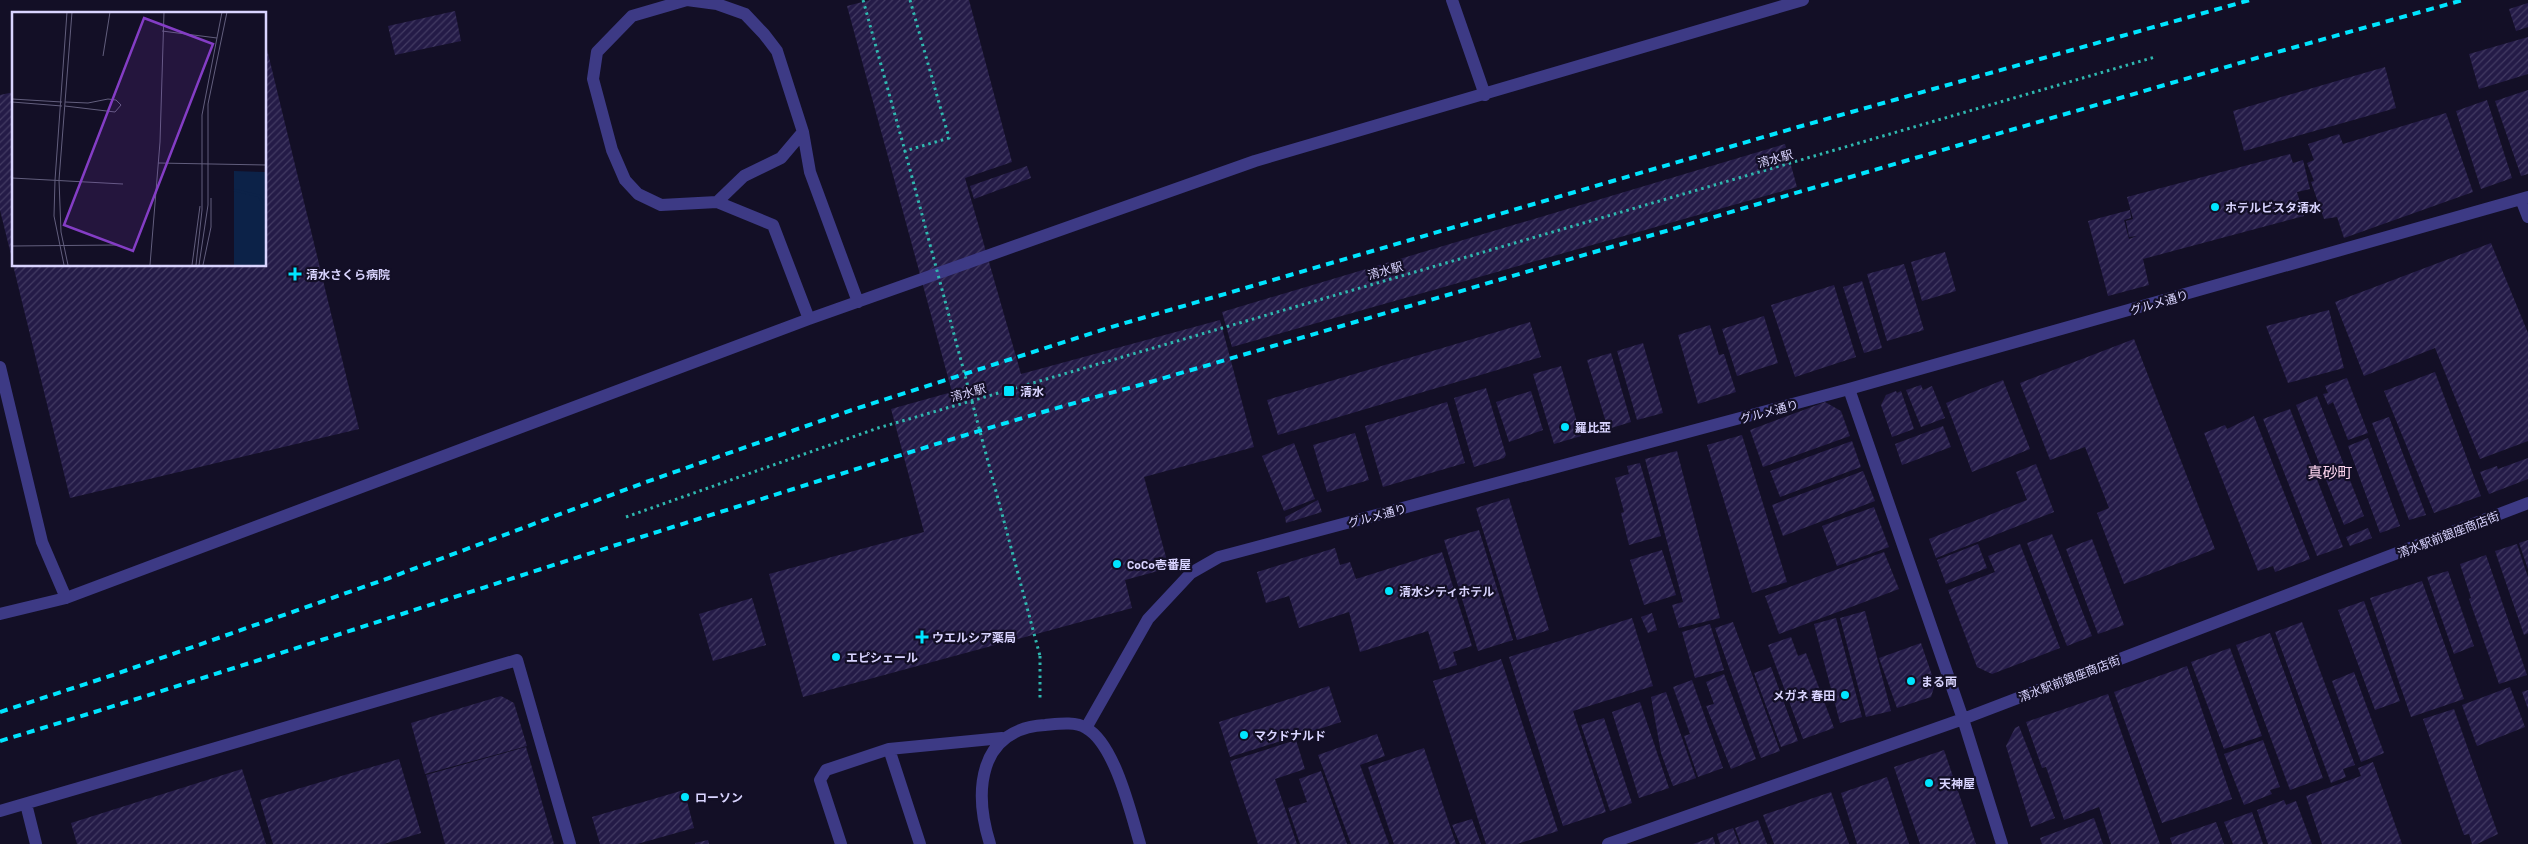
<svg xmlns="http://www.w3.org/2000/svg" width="2528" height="844" viewBox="0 0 2528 844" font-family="Barlow,'Noto Sans JP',sans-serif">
	<defs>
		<pattern id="building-hatch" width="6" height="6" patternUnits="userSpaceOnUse" patternTransform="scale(1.25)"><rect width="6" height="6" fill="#241b47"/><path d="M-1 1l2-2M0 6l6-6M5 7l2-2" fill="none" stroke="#433b63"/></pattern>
	</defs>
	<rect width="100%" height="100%" fill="#130f26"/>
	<path fill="url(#building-hatch)" d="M870 0H969L1012 162 965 178 1021 374 1220 320 1254 447 1144 477 1169 568 1125 580 1132 608 803 697 769 574 924 532 891 409 952 392 847 6Z
		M2528 3V27L2516 31 2509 9Z
		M455 11 461 41 395 55 388 26Z
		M2528 37V74L2479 89 2469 54Z
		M265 41 359 429 70 498 13 265H265Z
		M2385 67 2396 108 2244 151 2233 111Z
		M2528 90V174L2521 176 2495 101Z
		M14 92V263H13L0 210V95Z
		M2487 100 2512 178 2481 189 2456 111Z
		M2446 113 2473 192 2344 238 2337 217 2324 219 2311 182 2314 181 2307 163 2314 160 2308 144 2339 134 2343 144Z
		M1785 144 1797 187 1232 347 1222 312Z
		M2290 154 2293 163 2303 160 2310 189 2297 192 2304 216 2143 259 2149 285 2108 296 2088 221 2130 210 2131 218 2124 220 2129 239 2137 236 2129 237 2126 221 2133 219 2127 197Z
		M1027 166 1031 178 974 199 970 186Z
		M2491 243 2528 333V441L2480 459 2435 348 2364 376 2335 302Z
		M1945 252 1956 291 1922 301 1911 262Z
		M1904 264 1924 330 1887 341 1867 274Z
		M1862 281 1882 348 1864 353 1843 287Z
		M1834 285 1856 357 1795 377 1771 305Z
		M2329 310 2344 368 2288 383 2266 326Z
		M1764 316 1778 363 1737 376 1722 329Z
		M1530 322 1541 357 1278 435 1267 400Z
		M1710 325 1719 355 1724 354 1736 392 1698 404 1678 335Z
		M2134 339 2215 549 2124 584 2097 513 2109 508 2085 447 2050 460 2020 383Z
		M1643 343 1663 413 1637 420 1617 351Z
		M1611 353 1631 422 1608 429 1587 360Z
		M1561 366 1581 436 1554 444 1533 374Z
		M2435 372 2481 496 2434 513 2384 391Z
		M2347 378 2368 433 2348 440 2333 402 2328 405 2323 394 2328 393 2325 386Z
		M2003 380 2030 449 1972 472 1946 403Z
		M1921 385 1923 390 1932 386 1945 418 1921 427 1906 390Z
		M1486 388 1506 455 1504 458 1474 467 1454 398Z
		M1531 391 1543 430 1509 442 1496 402Z
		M1896 391 1897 393 1901 391 1914 429 1892 437 1881 405 1886 395Z
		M2317 396 2364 516 2344 525 2296 405Z
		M1447 402 1465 463 1383 487 1365 426Z
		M1825 402 1841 411 1850 436 1763 467 1750 430Z
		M2290 409 2343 547 2317 556 2263 419Z
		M2254 416 2310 559 2275 572 2273 566 2258 571 2204 433 2225 425 2227 429Z
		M2389 417 2426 515 2409 520 2372 423Z
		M1943 426 1951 447 1902 465 1895 444Z
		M1355 433 1369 480 1327 492 1313 445Z
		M1742 435 1787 582 1752 593 1707 445Z
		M2368 438 2400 526 2380 533 2348 446Z
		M1852 441 1861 467 1780 497 1770 471Z
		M1294 443 1315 499 1284 511 1262 456Z
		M1677 451 1720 618 1679 628 1672 605 1683 602 1645 459Z
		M2528 458V479L2489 494 2480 472 2497 466 2498 469Z
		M1640 463 1661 536 1629 545 1621 513 1624 512 1615 478 1629 474 1627 466Z
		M2036 464 2054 512 1936 558 1929 539 2027 500 2016 472Z
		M1863 471 1875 501 1783 536 1772 505Z
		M1509 498 1549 630 1517 640 1476 508Z
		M1318 500 1322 512 1286 523 1285 517Z
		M1874 507 1889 547 1837 566 1822 526Z
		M2368 528 2372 538 2350 546 2346 537Z
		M1479 530 1513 640 1478 651 1444 540Z
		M2052 534 2092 636 2067 646 2027 543Z
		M2092 539 2124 625 2098 634 2066 549Z
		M2528 540V569L2519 543Z
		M1978 544 1987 568 1946 584 1937 560Z
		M2020 544 2060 648 1992 674 1977 667 1948 590 1995 572 1988 556Z
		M2517 544 2528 577V633L2524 635 2495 551Z
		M1335 548 1340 565 1350 562 1356 579 1442 552 1472 646 1453 652 1457 665 1440 670 1428 631 1360 652 1349 612 1299 628 1289 596 1266 603 1257 572Z
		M1662 550 1676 595 1644 605 1630 560Z
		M1884 552 1899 589 1779 634 1765 596Z
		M2486 555 2527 675 2499 684 2469 599 2471 598 2460 564Z
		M2448 571 2474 646 2454 654 2427 577Z
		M2422 581 2464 699 2411 717 2370 598Z
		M752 598 766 645 713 661 699 614Z
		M2364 601 2400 701 2375 710 2338 610Z
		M1865 611 1891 711 1866 717 1840 618Z
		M1652 613 1657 630 1648 633 1641 617Z
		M1632 618 1653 686 1573 711 1606 812 1563 826 1509 657Z
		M1836 618 1862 717 1840 723 1814 624Z
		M1733 622 1780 751 1761 758 1715 628Z
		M2302 622 2355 765 2343 769 2346 777 2331 783 2275 632Z
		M1710 624 1724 670 1695 678 1682 632Z
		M2270 633 2323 778 2290 790 2236 645Z
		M1791 637 1798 656 1806 653 1834 728 1803 739 1768 645Z
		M1921 643 1935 684 1931 697 1897 708 1879 658Z
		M2230 648 2262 736 2224 749 2191 662Z
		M1501 659 1558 831 1517 844H1486L1433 681Z
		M2187 666 2232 799 2162 823 2114 692Z
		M1771 667 1798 741 1781 747 1754 673Z
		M2354 672 2384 753 2361 762 2332 681Z
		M1724 674 1756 759 1731 769 1706 706 1714 704 1706 682Z
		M1692 680 1723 768 1698 777 1684 736 1690 734 1673 687Z
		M1329 686 1341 722 1230 757 1219 722Z
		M2510 687 2525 727 2477 746 2462 705Z
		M2528 690V709L2522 692Z
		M1666 692 1696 778 1673 786 1661 753 1651 697Z
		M2108 694 2160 844H2111L2099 807 2064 820 2046 767 2042 768 2026 722Z
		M501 696 514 703 527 746 425 774 411 723Z
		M1640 702 1669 788 1639 798 1612 712Z
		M2454 709 2498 834 2477 844H2472L2469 834 2464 835 2423 719Z
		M1604 718 1632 803 1610 811 1581 725Z
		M2019 726 2055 818 2031 827 2006 746 2015 728Z
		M1377 734 1385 756 1360 765 1389 844H1351L1318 755Z
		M1296 740 1305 769 1275 779 1297 844H1258L1230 761Z
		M2263 740 2280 787 2270 790 2272 794 2244 805 2224 754Z
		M526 747 554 844H445L426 775Z
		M1424 748 1456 844H1394L1368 767Z
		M1944 750 1976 844H1920L1894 767Z
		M399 759 421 833 384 844H273L260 800Z
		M2373 762 2402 844H2322L2306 796 2361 776 2358 768Z
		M242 769 266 844H77L71 823Z
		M1321 771 1347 844H1300L1288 808 1307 802 1299 779Z
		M1887 777 1909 844H1857L1841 793Z
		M684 790 694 828 637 844H600L592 817Z
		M1831 792 1849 844H1774L1763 815Z
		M2284 800 2286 805 2296 801 2312 844H2268L2257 810Z
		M2252 812 2263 844H2233L2224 822Z
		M2094 818 2103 844H2042L2040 838Z
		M1472 819 1481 844H1460L1452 825Z
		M1758 820 1767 844H1741L1735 828Z
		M2216 822 2224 844H2172L2170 838Z
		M1733 828 1739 844H1720L1717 834Z
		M1713 837 1715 844H1693Z
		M708 840 709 844H695V843Z"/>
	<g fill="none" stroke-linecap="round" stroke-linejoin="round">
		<path stroke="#2fb8b0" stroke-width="3" stroke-dasharray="2.5 4" stroke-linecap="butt" d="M863 0 905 151
			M626 517 878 428 2155 57
			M1040 656V699"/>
		<path stroke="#3d3a85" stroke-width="12" d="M1452 0 1485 95
			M2521 199 2528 217
			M717 202 744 176 781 158 803 132
			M809 319 773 225 717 202 661 205 638 194 625 180 612 150 593 79 597 52 632 16 687 0 717 4 745 14 764 34 777 51 803 132 810 172 858 302
			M0 367 42 542 66 598
			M1849 389 1963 719 2002 844
			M0 614 66 598 809 319 1255 161 1803 0
			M1086 728 1148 619 1191 573 1219 557 1849 389 2528 197
			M889 749 920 844
			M26 804 36 844
			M0 811 517 660 570 844
			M841 844 820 780 826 770 889 749 1002 738
			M990 844C974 793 977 729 1045 725 1057 724 1075 721 1086 728 1115 744 1131 814 1140 844
			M1608 844 1963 719 2528 503"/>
		<path stroke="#00e5ff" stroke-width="4" stroke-dasharray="8 6" stroke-linecap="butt" d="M0 712 113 675 389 578 646 482 852 410 1108 328 1798 127 2250 0
			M0 741C251 665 499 581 749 503 879 462 1008 420 1140 385L2267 55 2463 0"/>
		<path stroke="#2fb8b0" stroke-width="3" stroke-dasharray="2.5 4" stroke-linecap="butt" d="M910 0 949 138 905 151 1040 656"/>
	</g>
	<g fill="#00e5ff" stroke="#130f26" stroke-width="2">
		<circle cx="2215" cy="207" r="5"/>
		<path d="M292.5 266.5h5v5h5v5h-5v5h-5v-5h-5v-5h5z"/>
		<rect x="1003" y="385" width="12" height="12" rx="2.5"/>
		<circle cx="1565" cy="427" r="5"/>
		<circle cx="1117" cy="564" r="5"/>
		<circle cx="1389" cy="591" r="5"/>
		<path d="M919.5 629.5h5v5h5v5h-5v5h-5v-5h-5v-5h5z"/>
		<circle cx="836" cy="657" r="5"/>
		<circle cx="1911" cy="681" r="5"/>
		<circle cx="1845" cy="695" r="5"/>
		<circle cx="1244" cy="735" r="5"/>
		<circle cx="1929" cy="783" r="5"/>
		<circle cx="685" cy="797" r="5"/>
	</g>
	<g text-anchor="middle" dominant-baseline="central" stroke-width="4.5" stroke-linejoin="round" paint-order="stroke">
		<g font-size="12" fill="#d9d4ff" stroke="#130f26">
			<text transform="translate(1775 158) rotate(-16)">清水駅</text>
			<text transform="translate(1385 270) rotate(-16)">清水駅</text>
			<text transform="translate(2159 302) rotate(-16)">グルメ通り</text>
			<text transform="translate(968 392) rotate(-16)">清水駅</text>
			<text transform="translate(1769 411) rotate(-15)">グルメ通り</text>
			<text transform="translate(1377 515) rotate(-15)">グルメ通り</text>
			<text transform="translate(2448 534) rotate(-21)">清水駅前銀座商店街</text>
			<text transform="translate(2069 678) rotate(-21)">清水駅前銀座商店街</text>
		</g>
		<g font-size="12" font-weight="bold" fill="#d9d4ff" stroke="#130f26" text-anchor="start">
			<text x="2225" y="207">ホテルビスタ清水</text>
			<text x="306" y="274">清水さくら病院</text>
			<text x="1020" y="391">清水</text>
			<text x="1575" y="427">羅比亞</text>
			<text x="1127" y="564">CoCo壱番屋</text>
			<text x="1399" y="591">清水シティホテル</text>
			<text x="932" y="637">ウエルシア薬局</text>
			<text x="846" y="657">エピシェール</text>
			<text x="1921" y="681">まる両</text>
			<text x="1835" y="695" text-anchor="end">メガネ 春田</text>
			<text x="1254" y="735">マクドナルド</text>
			<text x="1939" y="783">天神屋</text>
			<text x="695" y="797">ローソン</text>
		</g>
		<g font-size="15" fill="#ffd6f0" stroke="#130f26">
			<text x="2330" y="472">真砂町</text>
		</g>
	</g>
	<g transform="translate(12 12)">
		<rect width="254" height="254" fill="#130f26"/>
		<path d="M222 159 254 160V253H222Z" fill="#0c2248"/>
		<path fill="none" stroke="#0c2248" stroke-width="2.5" d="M222 178 247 184 254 196"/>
		<path fill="none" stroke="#625e7d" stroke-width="1" d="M150 19 205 26M91 44 98 0M0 87 50 90M0 90 50 94M53 94 103 100 109 93 104 88 96 87 76 91 53 90M146 151 254 153M0 166 111 172M0 234 105 233M52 253 42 204 43 168 55 0M56 253 49 220 47 168 60 0M138 253 148 130 152 0M180 253 188 194M184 253 190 198V103L210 0M187 253 196 193V92L215 0M191 253 199 215V186"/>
		<path fill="#843dc5" fill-opacity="0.15" stroke="#843dc5" stroke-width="2.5" d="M132 6 201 32 121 239 52 213Z"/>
		<rect width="254" height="254" fill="none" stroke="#d9d4ff" stroke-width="2.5"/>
	</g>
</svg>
